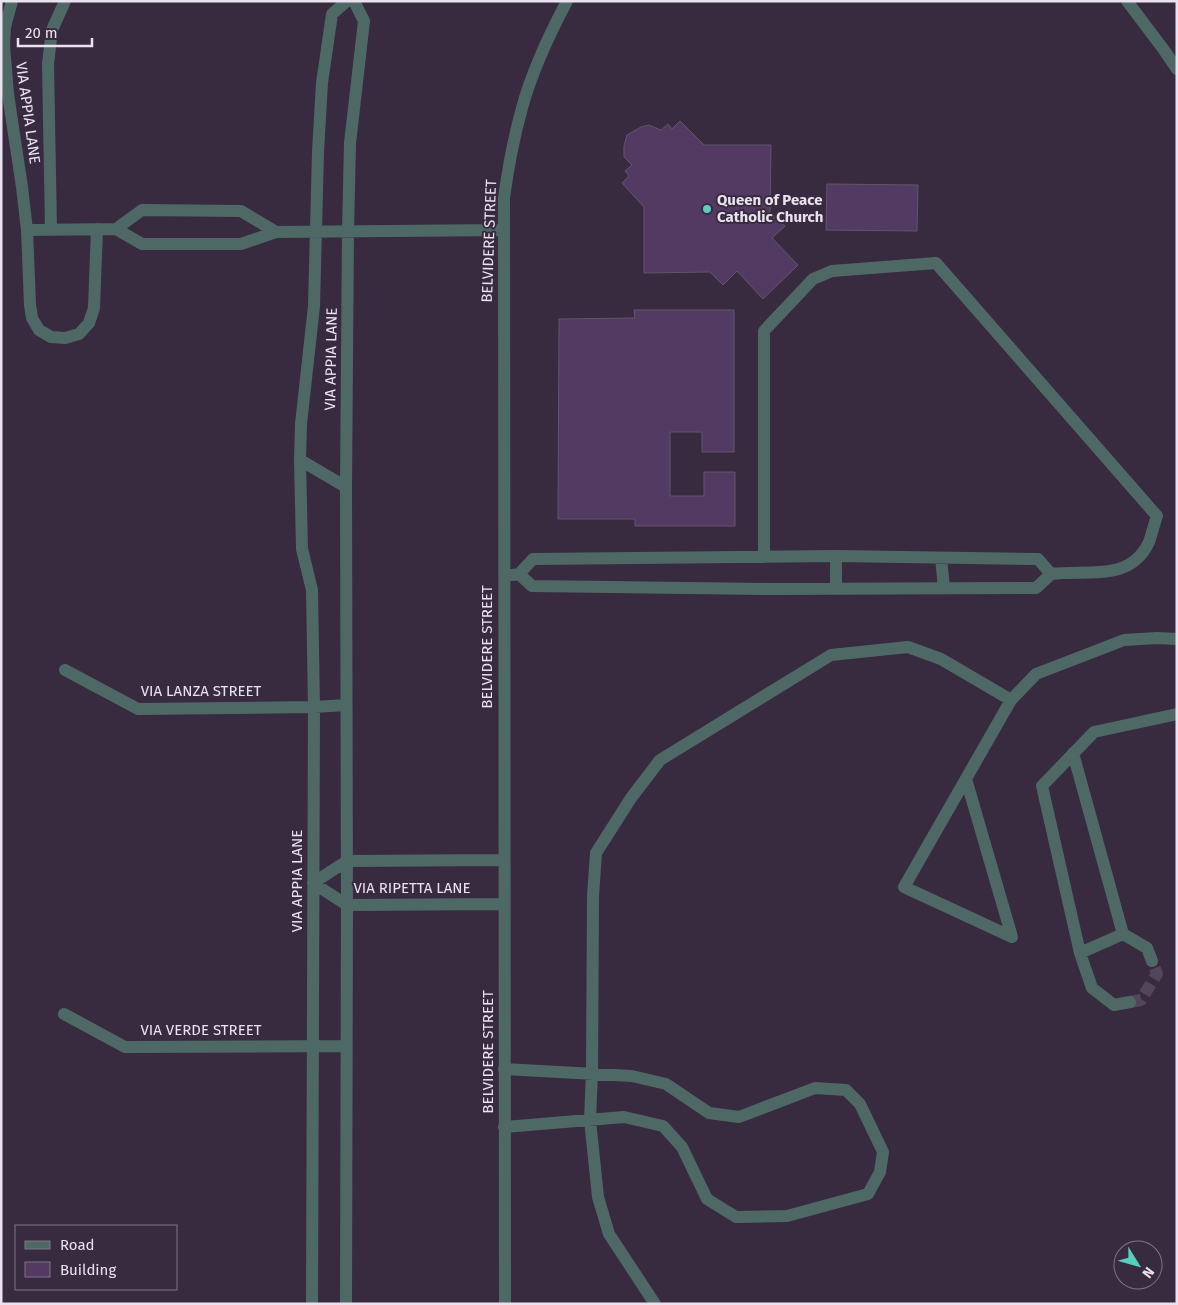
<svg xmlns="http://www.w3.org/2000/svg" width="1178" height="1305" viewBox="0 0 1178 1305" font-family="'Fira Sans',sans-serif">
	<rect width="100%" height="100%" fill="#382b40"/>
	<path fill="#533a63" stroke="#62546b" d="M680 121 704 145H771L770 212 785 226 772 238 798 265 763 299 737 271 723 285 710 272 644 273V207L622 183 629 176 625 171 632 165 624 157V146L627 135 641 127 649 125 661 130 668 124 672 129Z
		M827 184 918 185 917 231 826 230Z
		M634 310H734V452H702V432H670V496H704V472H735V526H635V519H558L559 319 635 318Z"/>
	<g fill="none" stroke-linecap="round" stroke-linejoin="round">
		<path stroke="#53465a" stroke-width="12" stroke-dasharray="12 6" stroke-linecap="butt" d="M1130 1002 1141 1000 1157 974 1152 961"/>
		<path stroke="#4e6965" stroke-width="12" d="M12 1 5 27 4 45 8 94 22 187 27 230 30 305 32 318 39 330 51 337 65 338 79 334 89 323 94 308 97 229
			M1127 1 1164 50 1177 69
			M51 229 48 64 52 30 65 1
			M116 229 142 210 241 211 276 232
			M27 230 116 229 142 244H241L276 232 503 230
			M300 460 346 487
			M836 556V589
			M941 558 944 588
			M519 574 532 586 772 589 1036 588 1051 574C1087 569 1130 583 1149 542 1152 534 1154 524 1157 516L936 263 832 271 813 279 764 331V557
			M512 575 519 574 533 559 836 556 1038 559 1051 574
			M65 670 138 709 314 707 346 705
			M1073 753 1123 934 1080 953 1042 786 1094 732 1177 714
			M966 779 1012 937 904 887 1011 700
			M503 860 347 861 313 883 347 905 504 904
			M1123 934 1147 948 1152 961
			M1080 953 1092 988 1114 1005 1130 1002
			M64 1014 125 1047 346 1046
			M504 1069 632 1076 666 1084 709 1113 739 1117 815 1088 846 1090 860 1104 883 1152 880 1172 868 1194 787 1216 736 1217 707 1199 682 1147 663 1126 624 1117 504 1127
			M312 1304 314 707 312 590 302 549 300 460 301 424 314 306 318 152 322 83 332 14 347 1
			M346 1304 347 905 346 487 348 231 350 143 364 21 354 1
			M505 1304 504 198C508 168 514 137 522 108 532 71 549 35 567 1
			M655 1304 609 1234 598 1197 590 1120 592 1073 593 896 596 853 631 798 660 760 831 655 908 647 941 659 1011 700 1036 674 1124 640 1157 638 1177 639"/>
	</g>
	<circle fill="#58cebf" stroke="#382b40" stroke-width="2" cx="707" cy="209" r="5"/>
	<g text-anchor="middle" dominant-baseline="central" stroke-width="4" stroke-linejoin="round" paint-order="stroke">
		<g font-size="15" fill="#eae2ef" stroke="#382b40">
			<text transform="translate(28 113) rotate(82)">VIA APPIA LANE</text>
			<text transform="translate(489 241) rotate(-88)">BELVIDERE STREET</text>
			<text transform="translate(331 359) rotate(-89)">VIA APPIA LANE</text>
			<text transform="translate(487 647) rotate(-90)">BELVIDERE STREET</text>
			<text x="201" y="691">VIA LANZA STREET</text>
			<text transform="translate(297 881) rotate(-90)">VIA APPIA LANE</text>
			<text x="412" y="888">VIA RIPETTA LANE</text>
			<text x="201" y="1030">VIA VERDE STREET</text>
			<text transform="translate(488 1052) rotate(-90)">BELVIDERE STREET</text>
		</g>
		<g font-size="15" font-weight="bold" fill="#eae2ef" stroke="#382b40" text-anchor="start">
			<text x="717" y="200">Queen of Peace<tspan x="717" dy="17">Catholic Church</tspan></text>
		</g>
	</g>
	<rect width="1178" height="1305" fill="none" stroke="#eae2ef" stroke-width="5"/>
	<rect x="15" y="1225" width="162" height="65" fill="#382b40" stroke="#7f7486"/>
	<rect x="25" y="1241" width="25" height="8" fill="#4e6965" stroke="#7f7486"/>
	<text x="60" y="1250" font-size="15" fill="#eae2ef">Road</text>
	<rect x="25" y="1262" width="25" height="15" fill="#533a63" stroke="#7f7486"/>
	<text x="60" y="1275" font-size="15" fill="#eae2ef">Building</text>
	<g transform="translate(1138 1265) rotate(127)"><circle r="24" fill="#382b40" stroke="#7f7486"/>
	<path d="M0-4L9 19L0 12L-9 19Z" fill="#58cebf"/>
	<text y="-8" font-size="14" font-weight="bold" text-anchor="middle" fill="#eae2ef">N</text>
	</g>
	<path d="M18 38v8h74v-8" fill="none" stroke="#eae2ef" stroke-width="2.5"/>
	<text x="25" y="38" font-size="15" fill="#eae2ef" stroke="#382b40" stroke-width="4" paint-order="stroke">20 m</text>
</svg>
